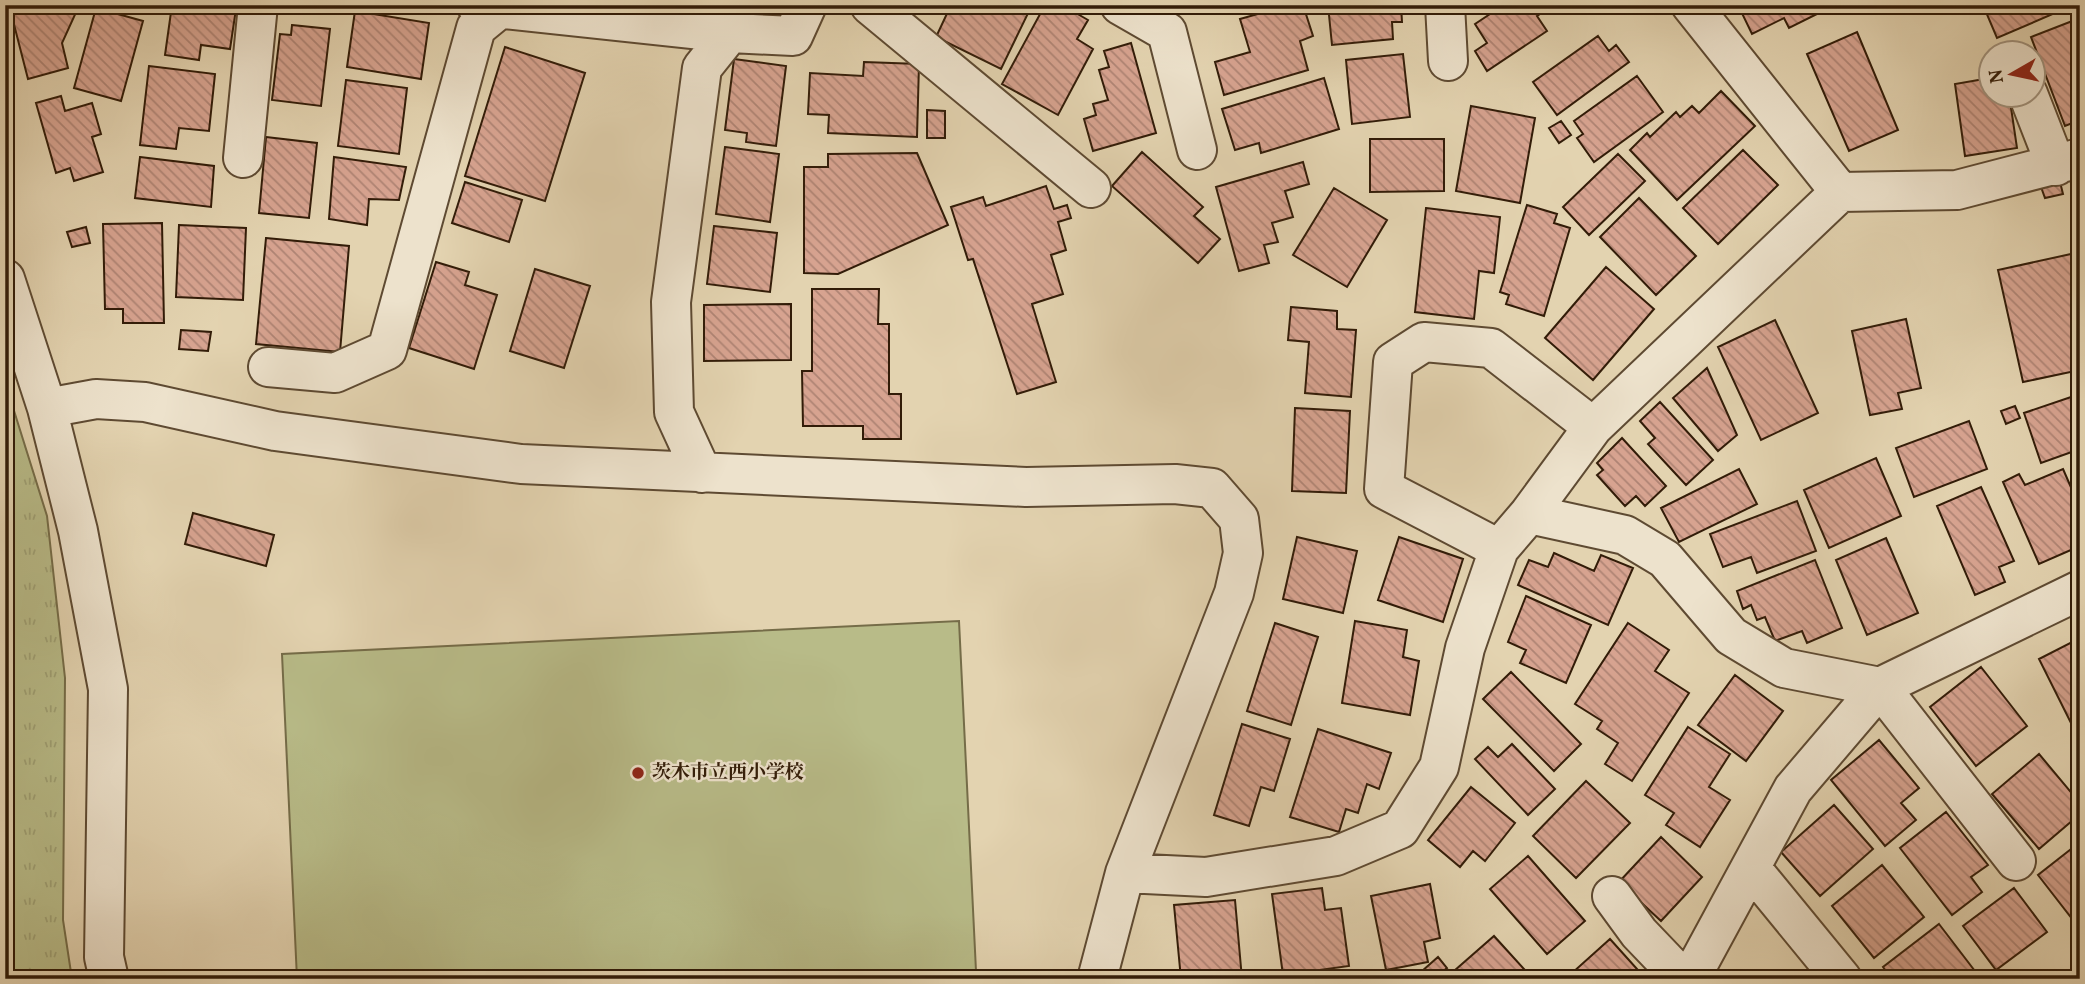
<svg xmlns="http://www.w3.org/2000/svg" width="2085" height="984" viewBox="0 0 2085 984" font-family="Vollkorn,'Noto Serif JP',serif">
	<defs>
		<pattern id="grass-tufts" width="24" height="20" patternUnits="userSpaceOnUse" patternTransform="scale(1.75)"><rect width="24" height="20" fill="#b8bb88"/><path d="M3 7l-1-3M5 7V3M7 7l1-3M15 17l-1-3M17 17v-4M19 17l1-3" fill="none" stroke="#9fa074"/></pattern>
		<pattern id="building-back-hatch" width="6" height="6" patternUnits="userSpaceOnUse" patternTransform="scale(1.75)"><rect width="6" height="6" fill="#d7a390"/><path d="M-1 5l2 2M0 0l6 6M5-1l2 2" fill="none" stroke="#af8474"/></pattern>
	</defs>
	<rect width="100%" height="100%" fill="#e3d3b0"/>
	<filter id="stains"><feTurbulence type="fractalNoise" baseFrequency=".00286" numOctaves="4"/><feColorMatrix values="0 0 0 0 .2 0 0 0 0 .09 0 0 0 0 .02 0 0 0 .5 -.17"/></filter>
	<radialGradient id="worn" r=".72"><stop offset=".6" stop-color="#630" stop-opacity="0"/><stop offset="1" stop-color="#630" stop-opacity=".3"/></radialGradient>
	<path fill="url(#grass-tufts)" stroke="#756c48" stroke-width="2" d="M5 382 47 516 65 678 63 920 72 979H5Z"/>
	<path fill="#b8bb88" stroke="#756c48" stroke-width="2" d="M959 621 976 971 819 979H297L282 654Z"/>
	<path fill="url(#building-back-hatch)" stroke="#321c08" stroke-width="2" d="M9 5H72L78 8 62 43 68 68 28 79Z
		M172 5H222L221 8 236 9 230 49 201 45 199 60 165 55Z
		M951 5H1032L1001 69 936 37Z
		M1045 5H1062L1088 20 1077 39 1093 49 1058 115 1002 84Z
		M1290 5H1303L1313 36 1300 41 1308 70 1224 95 1215 62 1250 52 1240 19Z
		M1328 5H1401L1402 22H1392L1393 39 1332 45Z
		M1488 5 1551 7 1537 16 1547 31 1487 71 1475 51 1487 43 1475 24 1493 12Z
		M1738 5H1835L1789 28 1784 18 1752 34Z
		M1983 5H2060L2062 10 1997 38Z
		M96 8 143 21 121 101 74 88Z
		M355 11 429 23 421 79 347 67Z
		M2080 18V120L2065 126 2031 37Z
		M292 25 330 29 321 106 272 100 280 34 291 35Z
		M1857 32 1898 130 1849 151 1807 54Z
		M1598 36 1609 51 1616 45 1629 62 1557 115 1533 82Z
		M1131 43 1156 133 1093 151 1084 119 1096 115 1093 104 1108 100 1099 70 1109 67 1104 51Z
		M505 47 585 73 545 201 465 176Z
		M1403 54 1410 117 1352 124 1346 60Z
		M734 59 786 66 776 146 746 142 747 133 725 130Z
		M864 62 919 64 917 137 828 133 829 115 808 114 810 73 863 76Z
		M149 66 215 74 209 131 179 128 176 149 140 145Z
		M1637 76 1663 112 1594 162 1577 138 1583 134 1574 121Z
		M1324 78 1339 129 1261 153 1259 143 1235 150 1222 109Z
		M1990 78V94H2009L2017 148 1965 156 1955 84Z
		M346 80 407 88 399 154 338 146Z
		M1721 91 1755 126 1677 200 1630 150 1647 133 1650 137 1676 112 1680 117 1692 106 1699 113Z
		M61 96 65 111 92 103 101 134 92 137 103 172 74 181 70 168 56 173 36 103Z
		M1471 106 1535 118 1520 203 1456 191Z
		M927 110 945 111V138H927Z
		M1561 121 1571 135 1559 143 1549 128Z
		M266 137 317 143 309 218 259 213Z
		M1370 139H1444V191L1370 192Z
		M725 147 779 154 770 222 716 214Z
		M1743 150 1778 185 1718 244 1683 208Z
		M1142 152 1203 207 1194 216 1220 239 1198 263 1112 186Z
		M917 153 948 225 838 274 804 273V167H828V154Z
		M1618 154 1645 181 1589 235 1563 207Z
		M140 157 214 166 211 207 135 198Z
		M334 157 406 167 399 200 369 199 367 225 329 219Z
		M1303 162 1309 184 1285 191 1293 217 1272 223 1278 242 1264 245 1269 263 1239 271 1216 187Z
		M465 182 522 200 509 242 452 223Z
		M2060 182 2063 194 2045 198 2041 187Z
		M1046 186 1054 209 1067 205 1071 218 1058 222 1066 250 1051 255 1063 294 1032 304 1056 382 1017 394 973 259 968 260 951 207 983 197 986 206Z
		M1334 188 1387 220 1347 287 1293 255Z
		M1639 198 1696 256 1656 295 1600 237Z
		M1527 205 1557 214 1554 223 1570 228 1544 316 1506 304 1509 295 1500 292Z
		M1426 208 1500 217 1494 273 1479 271 1474 319 1415 312Z
		M162 223 164 323H123V309H105L103 224Z
		M179 225 246 228 243 300 176 297Z
		M714 226 777 233 770 292 707 284Z
		M86 227 90 243 72 247 67 232Z
		M266 238 349 246 340 352 256 344Z
		M2071 254 2080 294V370L2023 382 1998 270Z
		M436 262 469 272 465 285 497 295 474 369 409 348Z
		M1606 267 1654 309 1593 380 1545 338Z
		M535 269 590 286 564 368 510 351Z
		M812 289H879L878 324H889V394H901V439H863V426H803L802 371H812Z
		M791 304V360L704 361V305Z
		M1291 307 1337 311V329L1356 330 1351 397 1305 393 1309 342 1288 340Z
		M1906 319 1921 388 1898 393 1902 409 1870 415 1852 331Z
		M1775 320 1818 413 1761 440 1718 347Z
		M181 330 211 332 208 351 179 349Z
		M1707 368 1737 435 1718 451 1673 398Z
		M2080 394V449L2041 463 2024 413Z
		M1660 402 1713 460 1686 485 1648 444 1655 438 1640 421Z
		M2015 406 2020 418 2006 424 2001 411Z
		M1295 408 1350 411 1346 493 1292 491Z
		M1969 421 1987 469 1914 497 1896 448Z
		M1622 438 1666 486 1645 506 1636 496 1625 506 1597 475 1603 470 1597 463Z
		M1876 458 1901 516 1829 548 1804 490Z
		M1739 469 1757 504 1679 542 1661 508Z
		M2063 469 2080 508V546L2039 564 2003 482 2019 474 2025 485Z
		M1981 487 2014 561 1999 567 2005 582 1975 595 1937 506Z
		M1797 501 1816 551 1757 573 1751 557 1723 567 1710 534Z
		M193 513 274 535 266 566 185 544Z
		M1297 537 1357 551 1343 613 1283 599Z
		M1399 537 1463 559 1443 622 1378 600Z
		M1886 538 1918 613 1867 635 1836 560Z
		M1554 553 1594 571 1601 555 1633 568 1608 625 1518 585 1529 560 1548 567Z
		M1815 560 1842 628 1807 643 1802 631 1775 641 1765 617 1757 620 1751 605 1743 609 1737 591Z
		M1526 596 1591 625 1566 683 1520 663 1526 650 1508 642Z
		M1355 621 1407 630 1403 657 1419 661 1410 715 1342 703Z
		M1275 623 1318 637 1291 725 1247 711Z
		M1628 623 1669 650 1655 671 1689 693 1632 781 1605 764 1618 743 1597 729 1602 721 1575 704Z
		M2078 639 2080 642V741L2039 659Z
		M1981 667 2027 726 1976 766 1930 707Z
		M1511 672 1581 744 1554 771 1483 699Z
		M1735 675 1783 711 1746 761 1698 725Z
		M1242 724 1290 739 1274 791 1261 787 1249 826 1214 815Z
		M1688 727 1730 754 1709 787 1730 800 1700 847 1666 825 1674 813 1645 795Z
		M1318 729 1391 753 1379 789 1367 784 1358 813 1346 809 1339 832 1290 817Z
		M1879 740 1919 788 1901 803 1916 820 1885 846 1831 780Z
		M1512 744 1555 789 1528 815 1475 759 1488 747 1498 757Z
		M2039 754 2080 803V814L2039 849 1992 794Z
		M1586 781 1630 823 1576 878 1533 836Z
		M1471 787 1515 823 1485 861 1473 851 1460 867 1428 840Z
		M1834 805 1873 849 1820 896 1781 852Z
		M1946 812 1988 865 1971 877 1982 892 1952 915 1900 848Z
		M1661 837 1702 877 1661 921 1619 882Z
		M2080 842V929L2038 875Z
		M1528 856 1585 921 1547 954 1490 889Z
		M1882 865 1924 917 1874 958 1832 906Z
		M1430 884 1440 938 1424 942 1428 962 1386 970 1371 896Z
		M1322 888 1325 910 1341 908 1349 966 1283 975 1272 894Z
		M2014 888 2047 932 1996 970 1963 926Z
		M1235 900 1242 979H1181L1174 905Z
		M1939 924 1981 979H1892L1883 967Z
		M1494 936 1533 979H1446V978Z
		M1610 939 1646 979H1577L1572 973Z
		M1438 957 1447 968 1434 979H1413Z
		M2080 966V979H2064Z"/>
	<g fill="none" stroke-linecap="round" stroke-linejoin="round">
		<g stroke="#5e4a32" stroke-width="42">
			<path id="minor" d="M870 5 1091 188
				M1120 5 1167 32 1197 150
				M1445 5 1448 61
				M1691 5 1840 192 1593 427 1529 514 1625 535 1665 559 1731 636 1784 668 1880 687 2016 861
				M477 6 730 33 793 36 807 5
				M2028 94 2056 166
				M243 158 258 5
				M1840 192 1957 190 2080 158
				M5 279 47 408 78 531 108 689 104 957 109 979
				M268 367 335 373 387 350 476 28 504 5
				M47 408 96 399 145 402 275 431 521 464 1026 487 1175 484 1212 488 1239 519 1243 553 1234 593 1125 873 1097 979
				M702 473 674 412 671 302 702 68 730 33
				M1499 549 1384 489 1393 362 1424 342 1491 348 1593 427
				M1751 868 1842 979
				M1125 873 1206 877 1336 856 1400 829 1439 767 1465 648 1499 549 1529 514
				M1612 896 1639 933 1683 979
				M1690 979 1793 789 1880 687 2080 590"/>
		</g>
		<use href="#minor" stroke="#ede2cc" stroke-width="38"/>
	</g>
	<circle fill="#8f2418" stroke="#ede2cc" stroke-width="2.5" cx="638" cy="773" r="7"/>
	<g text-anchor="middle" dominant-baseline="central" stroke-width="5" stroke-linejoin="round" paint-order="stroke">
		<g font-size="19" font-weight="bold" fill="#321c08" stroke="#ede2cc" text-anchor="start">
			<text x="652" y="773">茨木市立西小学校</text>
		</g>
	</g>
	<rect width="2085" height="984" fill="none" stroke="#e3d3b0" stroke-width="28"/>
	<rect x="7" y="7" width="2071" height="970" fill="none" stroke="#321c08" stroke-width="3.5"/>
	<rect x="14" y="14" width="2057" height="956" fill="none" stroke="#321c08" stroke-width="2"/>
	<g transform="translate(2012 74) rotate(261)"><circle r="33" fill="#ede2cc" stroke="#a2937e" stroke-width="2"/>
	<path d="M0-5L12 26L0 18L-12 26Z" fill="#8f2418"/>
	<text y="-10" font-size="19" font-weight="bold" text-anchor="middle" fill="#321c08">N</text>
	</g>
	<rect width="100%" height="100%" filter="url(#stains)"/>
	<rect width="100%" height="100%" fill="url(#worn)"/>
</svg>
